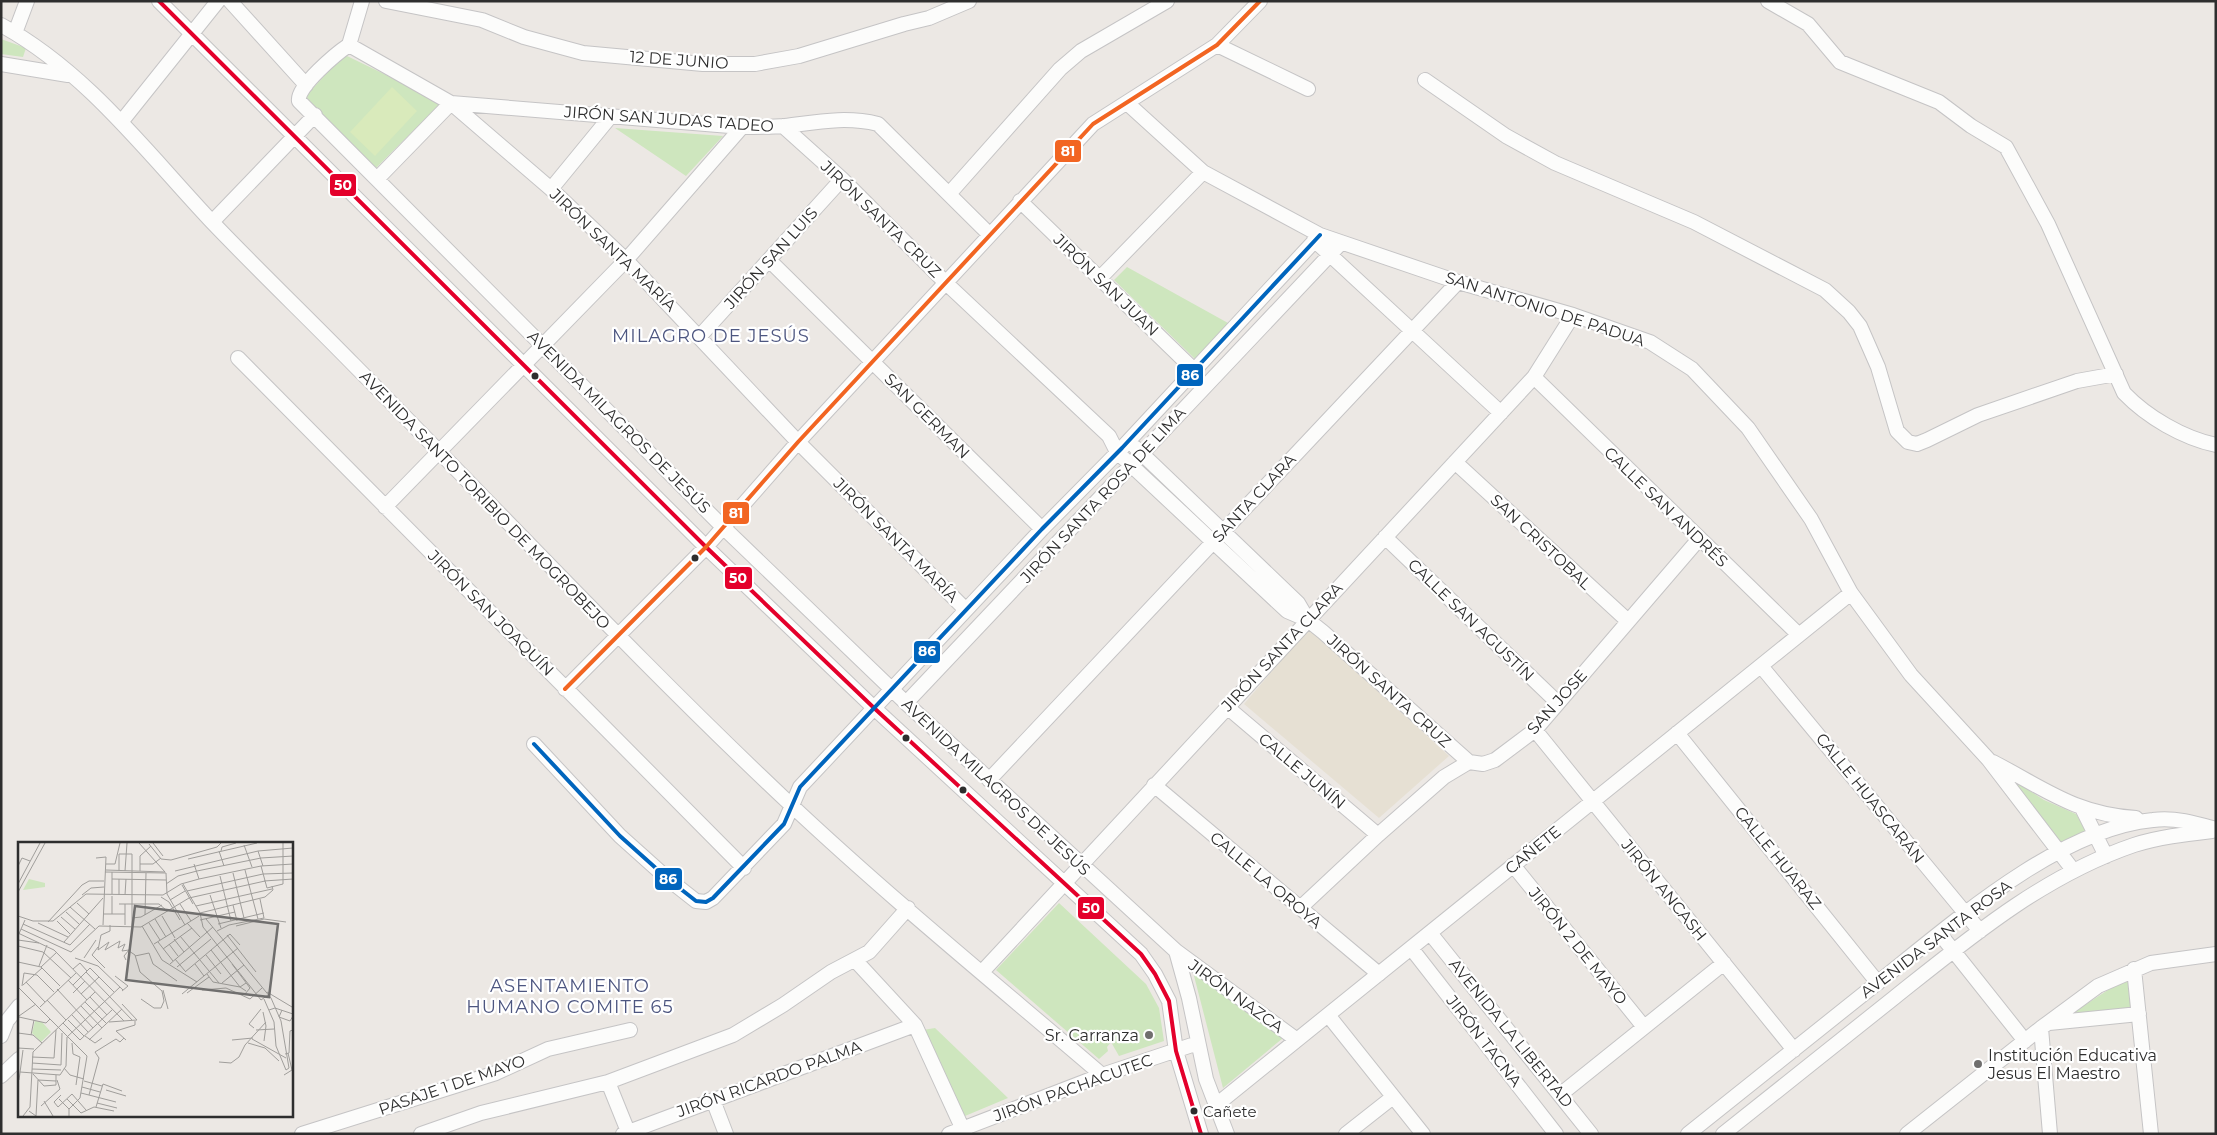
<svg xmlns="http://www.w3.org/2000/svg" width="2217" height="1135" viewBox="0 0 2217 1135" font-family="Montserrat,sans-serif">
	<rect width="100%" height="100%" fill="#ece8e4"/>
	<path fill="#e6e0d3" d="M1309 628 1449 756 1379 818 1244 704Z"/>
	<path fill="#cee6be" d="M1 39 26 48 23 57 1 54Z
		M347 56 442 102 374 170 302 100 339 60Z
		M615 128 723 136 686 176Z
		M1127 267 1228 323 1195 359 1114 280Z
		M2004 774 2044 800 2076 814 2087 832 2060 843Z
		M1059 903 1146 984 1159 1008 1164 1041 1119 1056 1111 1042 1107 1047 1108 1051 1099 1059 996 970Z
		M1193 972 1283 1038 1223 1088Z
		M2128 977 2132 1009 2071 1014Z
		M935 1028 1008 1098 965 1116 923 1030Z"/>
	<path fill="#d9eabb" d="M392 87 417 111 375 156 350 132Z"/>
	<g fill="none" stroke-linecap="round" stroke-linejoin="round">
		<g stroke="#c5c4c5" stroke-width="16">
			<path id="minor" d="M159 1 706 547 873 707 1141 954 1155 974 1169 1001 1176 1051 1201 1134
				M230 1 306 85
				M386 1 482 20 524 37 583 53 703 64H755L799 56 904 24 929 18 969 1
				M1768 1 1808 24 1840 62 1939 102 1971 126 2006 147 2048 224 2124 393C2147 417 2183 438 2216 445
				M1 25C87 72 147 153 213 223 259 271 307 317 353 364 499 511 639 662 790 804 890 898 998 986 1102 1075
				M15 33 27 1
				M349 45C337 53 296 87 299 101L724 528 906 703 1176 951 1297 1040
				M349 45 451 103 742 127C756 127 771 127 785 126 817 122 846 116 878 124L990 235
				M349 45 362 1
				M1217 45 1308 89
				M1 64 68 75
				M1425 80 1506 136 1555 163 1694 222 1825 290 1849 312 1860 326 1878 367 1897 431 1908 442 1917 444 1927 440 1978 415 2077 381 2116 374
				M1127 103 1203 172 1320 235 1458 282 1573 315 1650 342 1692 369 1748 428 1811 519 1851 593 1911 675 1988 759 2073 870
				M122 121 218 1
				M783 126 842 179 947 284 1109 436 1117 452 1287 611 1308 620 1323 632 1469 762
				M378 178 451 103 551 189 626 260 798 442 966 610
				M551 189 610 117
				M949 194 1060 69 1081 51 1167 1
				M1020 201 1193 369
				M212 222 315 115
				M1314 240 1501 413
				M769 260 1042 529
				M1100 278 1203 172
				M700 336 842 179
				M238 358 744 868
				M1534 377 1799 635
				M1136 448 1298 603 1308 620
				M1455 462 1628 621
				M385 507 626 260 742 127
				M1385 537 1558 703
				M1761 666 1980 931
				M565 689 706 547 798 442 1093 124 1217 45 1260 1
				M906 703 1341 243
				M1227 707 1378 835
				M1535 730 1794 1050
				M1677 733 1878 983
				M534 744 620 836 668 879 696 901 706 902 713 898 784 824 800 787 1042 529 1122 448 1320 235
				M1993 762C2045 789 2075 814 2136 818
				M989 780 1458 282
				M1154 785 1379 974
				M2083 810 2106 856
				M1513 865 1644 1027
				M1300 908 1378 835 1444 777 1469 762 1483 764 1495 760 1535 730 1699 539
				M1430 933 1591 1134
				M1940 934 2025 1041
				M1411 948 1556 1134
				M1176 951 1189 998 1206 1079 1227 1134
				M855 960 915 1025 965 1134
				M2134 969 2151 1134
				M982 972 1534 377 1573 315
				M1328 1015 1423 1134
				M2049 1023 2139 1014
				M2041 1028 2050 1134
				M1 1036 7 1021 19 1006
				M1 1076 19 1059
				M608 1082 629 1134
				M1561 1094 1724 963
				M713 1100 726 1134
				M1215 1106 1851 593
				M302 1134 496 1073 548 1049 630 1030
				M421 1134 481 1113 608 1082 733 1035 783 1005 831 972 869 952 908 908
				M623 1134 915 1025
				M949 1134 1102 1075 1198 1043
				M1346 1134 1393 1097
				M1688 1134C1749 1085 1810 1037 1871 988 1946 929 2056 829 2153 820 2174 817 2195 823 2216 829
				M1723 1134C1780 1088 1838 1043 1895 997 1969 938 2043 876 2134 845 2159 837 2186 834 2212 831
				M1907 1134 2041 1028 2098 986 2151 963 2216 954"/>
		</g>
		<use href="#minor" stroke="#fcfcfb" stroke-width="14"/>
		<g stroke="#fff" stroke-width="8">
			<path id="bus-1" d="M159 1 706 547 873 707 1141 954 1155 974 1169 1001 1176 1051 1201 1134"/>
		</g>
		<g stroke="#fff" stroke-width="8">
			<path id="bus-2" d="M565 689 706 547 798 442 1093 124 1217 45 1260 1"/>
		</g>
		<g stroke="#fff" stroke-width="8">
			<path id="bus-3" d="M534 744 620 836 668 879 696 901 706 902 713 898 784 824 800 787 1042 529 1122 448 1320 235"/>
		</g>
		<use href="#bus-1" stroke="#e4002b" stroke-width="4"/>
		<use href="#bus-2" stroke="#f26522" stroke-width="4"/>
		<use href="#bus-3" stroke="#0065bd" stroke-width="4"/>
	</g>
	<g fill="#2e2e2e" stroke="#fff" stroke-width="2">
		<circle cx="535" cy="376" r="4.5"/>
		<circle cx="695" cy="558" r="4.5"/>
		<circle cx="906" cy="738" r="4.5"/>
		<circle cx="963" cy="790" r="4.5"/>
		<circle cx="1194" cy="1111" r="4.5"/>
	</g>
	<g fill="#706f6e" stroke="#fff" stroke-width="2">
		<circle cx="1149" cy="1035" r="5"/>
		<circle cx="1978" cy="1064" r="5"/>
	</g>
	<g text-anchor="middle" dominant-baseline="central" stroke-width="4.5" stroke-linejoin="round" paint-order="stroke">
		<g font-size="15" fill="#2e2e2e" stroke="#fff" text-anchor="start">
			<text x="1203" y="1111">Cañete</text>
		</g>
		<g font-size="16" fill="#2e2e2e" stroke="#fff">
			<text transform="translate(679 60) rotate(4)">12 DE JUNIO</text>
			<text transform="translate(669 119) rotate(4)">JIRÓN SAN JUDAS TADEO</text>
			<text transform="translate(881 219) rotate(44)">JIRÓN SANTA CRUZ</text>
			<text transform="translate(613 250) rotate(44)">JIRÓN SANTA MARÍA</text>
			<text transform="translate(771 258) rotate(-48)">JIRÓN SAN LUIS</text>
			<text transform="translate(1106 285) rotate(44)">JIRÓN SAN JUAN</text>
			<text transform="translate(1545 309) rotate(18)">SAN ANTONIO DE PADUA</text>
			<text transform="translate(927 416) rotate(45)">SAN GERMAN</text>
			<text transform="translate(619 422) rotate(45)">AVENIDA MILAGROS DE JESÚS</text>
			<text transform="translate(1103 495) rotate(-47)">JIRÓN SANTA ROSA DE LIMA</text>
			<text transform="translate(1254 498) rotate(-47)">SANTA CLARA</text>
			<text transform="translate(485 500) rotate(46)">AVENIDA SANTO TORIBIO DE MOGROBEJO</text>
			<text transform="translate(1666 507) rotate(44)">CALLE SAN ANDRÉS</text>
			<text transform="translate(896 540) rotate(45)">JIRÓN SANTA MARÍA</text>
			<text transform="translate(1541 542) rotate(43)">SAN CRISTOBAL</text>
			<text transform="translate(491 613) rotate(45)">JIRÓN SAN JOAQUÍN</text>
			<text transform="translate(1471 620) rotate(44)">CALLE SAN AGUSTÍN</text>
			<text transform="translate(1282 647) rotate(-47)">JIRÓN SANTA CLARA</text>
			<text transform="translate(1389 691) rotate(42)">JIRÓN SANTA CRUZ</text>
			<text transform="translate(1557 702) rotate(-48)">SAN JOSE</text>
			<text transform="translate(1302 771) rotate(40)">CALLE JUNÍN</text>
			<text transform="translate(996 787) rotate(43)">AVENIDA MILAGROS DE JESÚS</text>
			<text transform="translate(1870 798) rotate(51)">CALLE HUASCARÁN</text>
			<text transform="translate(1533 850) rotate(-39)">CAÑETE</text>
			<text transform="translate(1778 858) rotate(51)">CALLE HUARAZ</text>
			<text transform="translate(1266 880) rotate(40)">CALLE LA OROYA</text>
			<text transform="translate(1664 890) rotate(51)">JIRÓN ANCASH</text>
			<text transform="translate(1936 939) rotate(-37)">AVENIDA SANTA ROSA</text>
			<text transform="translate(1578 946) rotate(51)">JIRÓN 2 DE MAYO</text>
			<text transform="translate(1236 996) rotate(36)">JIRÓN NAZCA</text>
			<text transform="translate(1511 1033) rotate(51)">AVENIDA LA LIBERTAD</text>
			<text transform="translate(1484 1041) rotate(52)">JIRÓN TACNA</text>
			<text transform="translate(769 1079) rotate(-20)">JIRÓN RICARDO PALMA</text>
			<text transform="translate(452 1085) rotate(-19)">PASAJE 1 DE MAYO</text>
			<text transform="translate(1073 1088) rotate(-20)">JIRÓN PACHACUTEC</text>
		</g>
		<g font-size="16" fill="#2e2e2e" stroke="#fff" text-anchor="end">
			<text x="1139" y="1035">Sr. Carranza</text>
			<text x="1988" y="1055" text-anchor="start">Institución Educativa<tspan x="1988" dy="18">Jesus El Maestro</tspan></text>
		</g>
		<g font-size="18" letter-spacing="1" fill="#4d5680" stroke="#fff">
			<text x="711" y="336">MILAGRO DE JESÚS</text>
			<text x="570" y="986">ASENTAMIENTO<tspan x="570" dy="21">HUMANO COMITE 65</tspan></text>
		</g>
	</g>
	<g transform="translate(18 842)">
		<rect width="275" height="275" fill="#ece8e4"/>
		<path d="M11 37 27 41V45L5 48ZM17 179 24 180 33 190 23 200 14 191Z" fill="#cee6be"/>
		<path fill="none" stroke="#a09e9b" stroke-width="1" d="M121 1 147 30M135 1 145 14M131 2 143 17 153 18 199 5 203 1M226 3 234 25M201 9 206 24M203 9 204 5 218 1M240 9 245 24M78 16 88 15 85 83M170 17 239 1M88 22H97L102 1M122 22H135L143 16M176 22 181 37M0 24 4 16 12 19M243 24 249 46M88 28 147 30M227 28 240 77M101 29V12H114V84M107 29 109 1M122 29V14L133 4M157 29 240 9 275 6M87 30 148 31M148 31 149 52 167 83M215 31 226 76M202 34 213 79M94 37 148 38M246 39 275 37M0 42 22 1M148 42 160 34 179 29 243 16 275 14M165 42 182 71 185 85 243 158 250 153M164 43 175 62M249 46 265 42V1M169 49 245 32 275 31M0 50 27 1M94 52V30M64 53 73 46 86 45M101 53V37M107 53 108 37M192 53 203 86M143 55 151 60 162 78M242 57 246 76M152 58 167 49M59 61 71 72M101 62H141L148 68M162 62 173 79M215 63 219 79M178 64 254 47M52 65 77 87M48 70 61 82M182 71 247 55 255 48 254 44M86 72H107M94 72V54M127 73 128 31M0 74 15 79H35L68 52 145 53 163 42 181 37 243 24 275 22M144 74 157 96M43 75 57 87M114 76 123 75 144 63M137 77 148 95M188 77 253 156 263 179 271 226 268 228M246 77 268 80M182 78 217 70M39 79 52 92M30 80 64 43 71 39H86M20 81 50 95M131 81 142 98M169 81 182 95M5 82 52 103 72 82M200 82 246 71M92 83V89L83 93 80 108 91 100 87 108 102 99 100 106 107 102 104 109 111 108 106 114 108 118M107 83V62M124 84 144 118 179 140M218 84 246 77M3 87 53 110 81 84 123 85 171 56 247 39M199 89 211 83 246 76M0 91 36 108 106 179M209 93 238 130M0 94 7 78M162 94 201 141M156 97 166 110M0 98 21 101M46 100 85 56M140 100 155 119M136 102 181 74M151 102 160 114M0 104 25 110 53 136M80 105 74 113 87 126M145 107 174 86M193 108 222 145 228 141M111 109 117 113 122 130 144 149 146 159 143 166H136L123 157M188 113 203 132M117 114 131 111 135 122 159 139M57 116 80 124 105 148M66 116 78 98M157 117 167 129M0 120 23 125 42 144M152 122 195 85M177 122 186 134M214 122 232 146 227 152M21 124 29 103M23 125 39 110M159 125 193 97M55 127 62 121 69 129M68 130 114 178M167 130 212 92 222 103M189 132 195 140 222 145 228 149M97 134 110 144 104 149M50 138 69 158M8 140 27 160M204 141 226 123M5 143 24 126M55 143 72 126 96 150M4 144 6 131 19 133 36 150M0 145 69 214 62 256 51 267M39 147 75 186M145 148 150 167M184 148 208 146 232 157 244 146M249 150 274 165M55 151 67 139M169 151 191 135M63 152 81 135M164 152 220 106M72 155 89 173M246 157 256 180 258 204 268 228M29 158 48 178M67 160 89 182M63 164 84 186M22 165 58 131M251 168 257 166 275 172M264 168 261 175 272 179 275 174M245 170 248 184 246 199M54 173 70 190M1 174 18 162M1 175 28 181 32 177M50 178 66 194M91 180 119 178 104 162M45 181 62 198 94 168M236 186 231 182 243 167M238 188 256 187M0 191 15 193 24 201M13 193 16 178M67 194 77 201 84 196M49 195 102 145M234 197 268 216M71 198 104 167M108 198 98 189 117 183V179M214 198 235 196M54 201 55 212 62 215 58 243M230 201 247 206 261 219M0 206 16 207M15 210 77 150M267 212 271 211 272 189 275 188M14 215 36 216M36 216 38 188M201 220 213 221 221 215 227 203 248 180M14 221 43 223 44 191M46 226 52 233 66 237M14 227 43 228M2 230 42 233 48 224 49 195M15 232 26 244 38 243V233M266 233 274 228 270 211M1 238 5 208M20 238 38 239M66 239 84 244M64 245 82 250M88 248 108 254M63 251 98 260M71 253 81 216 77 210 98 197 102 200 106 196M41 257 51 267V274M49 257 63 271M26 259 35 274M79 261 99 266M23 264 42 247 39 238M40 265 54 252 68 268M40 265 36 260 43 253M78 265 85 242 104 249M11 269 18 274 20 238M63 271 76 265 96 269M5 274 12 265 15 210"/>
		<path fill="#706f6e" fill-opacity="0.15" stroke="#706f6e" stroke-width="2.5" d="M117 64 260 82 251 155 108 138Z"/>
		<rect width="275" height="275" fill="none" stroke="#2e2e2e" stroke-width="2.5"/>
	</g>
	<g stroke="#fff" stroke-width="2">
		<rect x="1054" y="139" width="28" height="24" rx="5" fill="#f26522"/>
		<rect x="329" y="173" width="28" height="24" rx="5" fill="#e4002b"/>
		<rect x="1176" y="363" width="28" height="24" rx="5" fill="#0065bd"/>
		<rect x="722" y="501" width="28" height="24" rx="5" fill="#f26522"/>
		<rect x="724" y="566" width="29" height="24" rx="5" fill="#e4002b"/>
		<rect x="913" y="640" width="28" height="24" rx="5" fill="#0065bd"/>
		<rect x="654" y="867" width="29" height="24" rx="5" fill="#0065bd"/>
		<rect x="1077" y="896" width="28" height="24" rx="5" fill="#e4002b"/>
	</g>
	<g font-size="14" text-anchor="middle" font-weight="bold" fill="#fff">
		<text x="1068" y="156">81</text>
		<text x="343" y="190">50</text>
		<text x="1190" y="380">86</text>
		<text x="736" y="518">81</text>
		<text x="738" y="583">50</text>
		<text x="927" y="656">86</text>
		<text x="668" y="884">86</text>
		<text x="1091" y="913">50</text>
	</g>
	<rect width="2217" height="1135" fill="none" stroke="#2e2e2e" stroke-width="5"/>
</svg>
